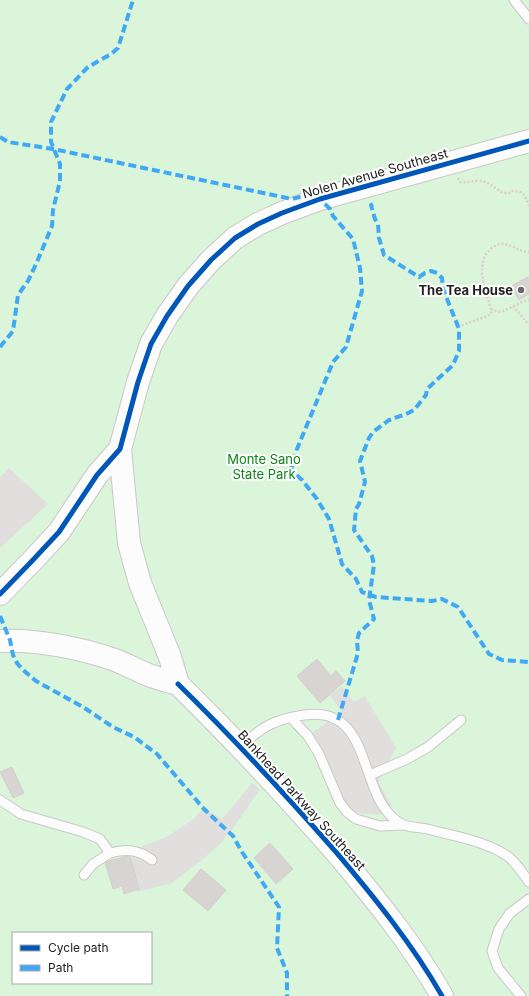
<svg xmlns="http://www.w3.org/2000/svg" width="529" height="996" viewBox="0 0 529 996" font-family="Inter,sans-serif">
	<rect width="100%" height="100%" fill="#f0eeeb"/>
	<path fill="#daf5da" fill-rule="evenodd" d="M0 0H529V996H0ZM13 933H151V983H13Z"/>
	<path fill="#e0dfde" d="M9 468 48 504 0 548V477Z
		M342 686 354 702 365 696 396 748 378 782 392 806 378 815 342 811 324 779 312 743 313 732 342 712 330 695Z
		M252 783 260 789 234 827 220 844 203 859 172 883 137 892 131 851 166 837 194 819 203 808 222 819Z"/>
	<path fill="#d7d4d2" stroke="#d3d0cc" d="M528 277 529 294 519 300 511 286Z
		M317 659 331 676 336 671 345 681 320 703 297 676Z
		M12 767 24 793 13 798 0 772Z
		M270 843 293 869 276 884 254 858Z
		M130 855 139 889 124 894 122 886 113 889 105 862Z
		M201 869 226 890 208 911 183 890Z"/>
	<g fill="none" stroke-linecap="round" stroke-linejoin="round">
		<g stroke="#c9c8c7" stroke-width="11">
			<path id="service" d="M514 0 529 19
				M291 718 308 736 319 754 340 803 347 812 356 819 380 826 402 825
				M240 747C263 726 273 720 304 715 375 704 356 797 400 823 407 828 419 827 427 829 453 836 488 841 510 858 517 865 523 873 529 882
				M370 775 407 759 428 747 461 720
				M0 800 21 814 83 832 100 839 110 853C126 849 138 849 152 860
				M84 875 93 864 110 853
				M521 996 498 968 492 951 499 929 510 913 529 899"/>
		</g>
		<g stroke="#c9c8c7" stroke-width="24">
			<path id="tertiary" d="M120 449 129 543 140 583 170 657 178 684
				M0 594 32 561 59 532 97 475 120 449 138 382 151 344 167 316 188 286 211 260 235 238 258 224 282 213 320 199 529 141
				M0 641C35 639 81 648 115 660 125 664 135 669 146 674 156 678 167 681 178 684 233 738 285 794 336 852 374 897 413 945 442 996"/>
		</g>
		<path stroke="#dccecd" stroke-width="2.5" stroke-dasharray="2 2" stroke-linecap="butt" d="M458 178 460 182C466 183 471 181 477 181 488 180 494 188 503 193H509L512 191C525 191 525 196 529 206
			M513 306 529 325
			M491 309 498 312 503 311 529 299
			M458 327 487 316 491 314V309C486 290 473 263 492 248 495 246 498 243 503 244 512 244 519 252 529 252"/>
		<use href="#service" stroke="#fdfcfc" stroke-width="9"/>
		<use href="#tertiary" stroke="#fdfcfc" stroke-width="22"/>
		<path stroke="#3fa9f5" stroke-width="4" stroke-dasharray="8 4" stroke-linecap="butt" d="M0 137 8 142 53 149 292 199 311 194 320 199 330 209 333 216 353 239 360 268 362 291 346 347 333 362 297 449 291 470 302 480 317 499 329 519 342 564 356 579 362 592 376 597 432 601 442 599 458 607 489 654 502 660 529 662
			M0 347 13 331 18 295 28 281 37 262 52 226 53 210 60 181V164L51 142V122L67 89 88 67 111 54 118 48 133 0
			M0 616 10 640 13 655 17 663 22 669 36 681 83 707 113 727 134 737 157 754 204 809 233 836 242 852 279 907 277 948 287 973V996
			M338 720 358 653 357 641 359 633 374 619 369 600 374 565 372 556 354 530 356 509 359 504 365 482 360 461 369 438 373 432 389 420 406 414 414 410 426 395 427 389 453 365 459 351V329L443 289 442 278 437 273 431 271 425 273 419 277 384 255 379 238 378 224 375 219 371 205 373 204"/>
		<g stroke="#fff" stroke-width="8">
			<path id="cycleway" d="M0 594 32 561 59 532 97 475 120 449 138 382 151 344 167 316 188 286 211 260 235 238 258 224 282 213 320 199 529 141
				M178 684C233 738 285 794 336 852 374 897 413 945 442 996"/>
		</g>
		<use href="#cycleway" stroke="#0057b8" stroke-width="5"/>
	</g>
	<circle fill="#6a6968" stroke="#fff" stroke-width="1.5" cx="521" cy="290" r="4"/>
	<g text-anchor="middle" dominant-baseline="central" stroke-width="4" stroke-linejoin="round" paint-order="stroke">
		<g font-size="13" fill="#222" stroke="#fff">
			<text transform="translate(375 173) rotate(-16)">Nolen Avenue Southeast</text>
			<text transform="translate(302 800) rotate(48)">Bankhead Parkway Southeast</text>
		</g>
		<g font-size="13" font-weight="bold" fill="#222" stroke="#fff" text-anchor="end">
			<text x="513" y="290">The Tea House</text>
		</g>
		<g font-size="13" fill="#0c8416" stroke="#fff">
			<text x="264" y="459">Monte Sano<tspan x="264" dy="15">State Park</tspan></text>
		</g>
	</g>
	<rect x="12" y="932" width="140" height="52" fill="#ffffff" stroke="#a7a7a7"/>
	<rect x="20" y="945" width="20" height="6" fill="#0057b8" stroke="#a7a7a7"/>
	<text x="48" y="952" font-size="12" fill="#222222">Cycle path</text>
	<rect x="20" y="965" width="20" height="6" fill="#3fa9f5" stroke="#a7a7a7"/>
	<text x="48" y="972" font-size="12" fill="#222222">Path</text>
</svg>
